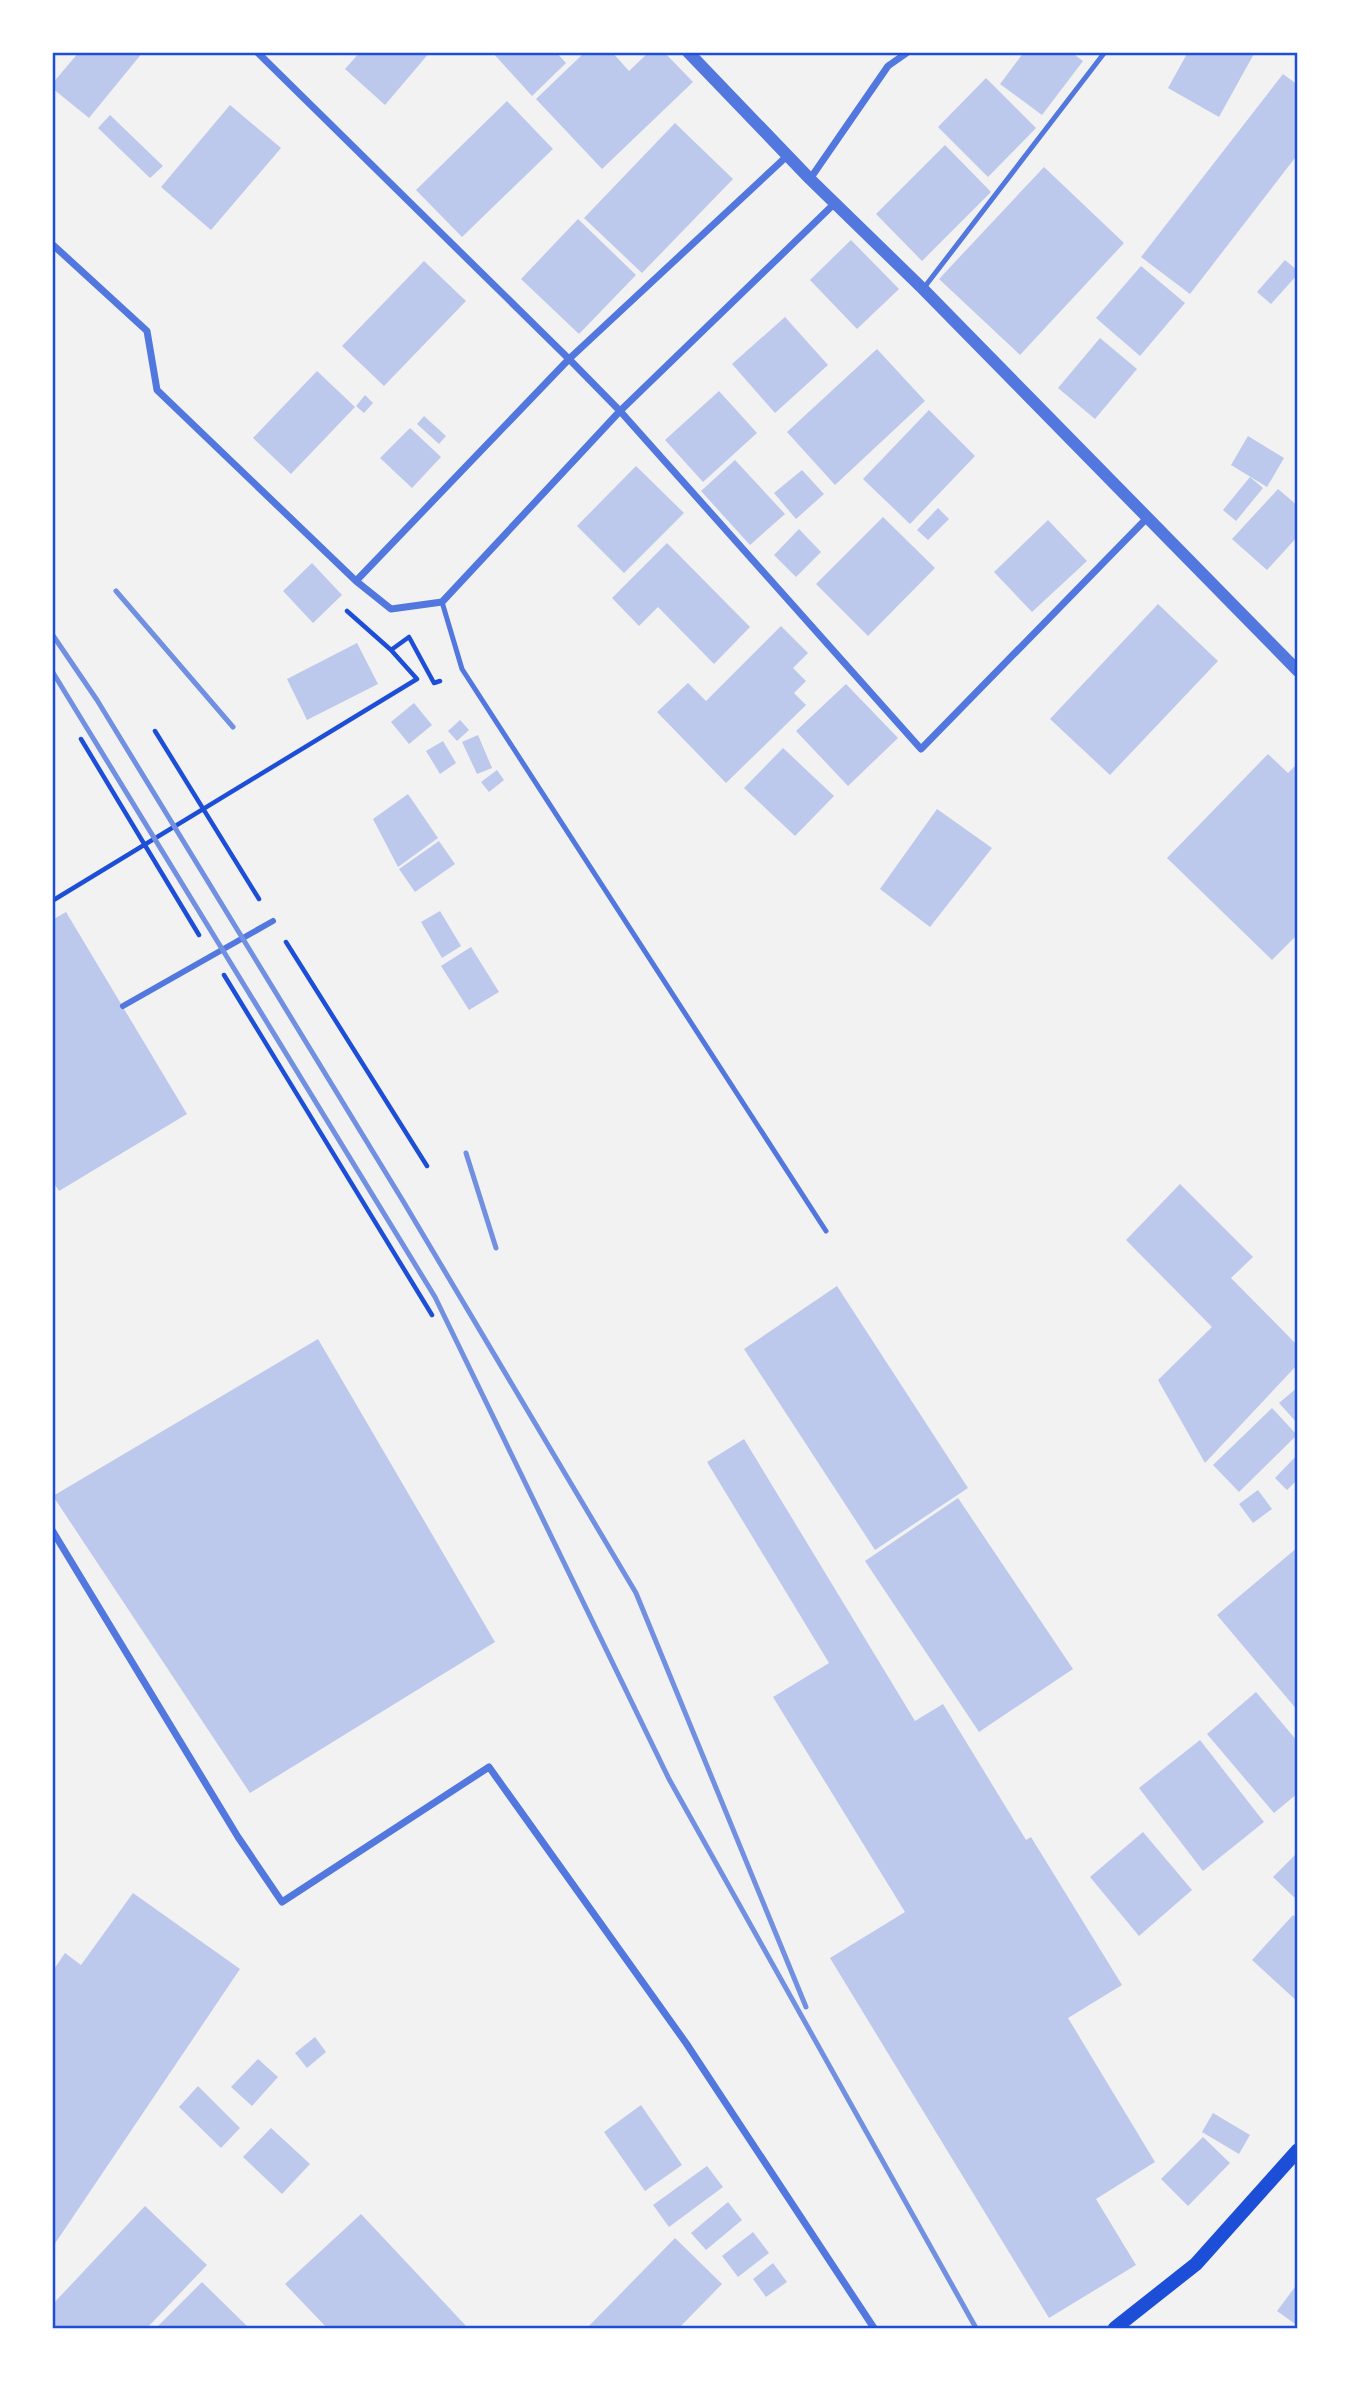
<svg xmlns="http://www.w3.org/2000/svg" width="1350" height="2381" viewBox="0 0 1350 2381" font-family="'Sofia Sans Condensed',sans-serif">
	<rect width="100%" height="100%" fill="#f2f2f2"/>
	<path fill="#bdc9ec" d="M79 52H143L89 118 52 88V84Z
		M360 52H430L385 105 345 69Z
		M492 52H556L566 63 532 96Z
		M585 52H612L629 71 649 52H664L693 82 602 169 536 99Z
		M1024 52H1071L1083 61 1042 115 1000 84Z
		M1188 52H1255L1219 117 1168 88Z
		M1283 74 1298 85V154L1190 294 1141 257Z
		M986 78 1036 128 988 177 938 127Z
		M507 101 553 149 462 237 416 190Z
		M230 105 281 148 211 230 161 187Z
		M110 115 163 166 150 178 98 128Z
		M675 123 733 179 642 273 584 218Z
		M945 145 991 192 922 261 876 214Z
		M1044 167 1124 243 1020 355 939 279Z
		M578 219 636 275 579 334 521 279Z
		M851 240 899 289 857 329 810 280Z
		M1285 260 1298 271V274L1271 304 1257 292Z
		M424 261 466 301 384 386 342 346Z
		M1141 266 1185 303 1140 356 1096 318Z
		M785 317 828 365 775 413 732 364Z
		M1100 338 1137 369 1095 419 1058 388Z
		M877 349 925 401 835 485 787 432Z
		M317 371 355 407 291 474 253 438Z
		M719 391 757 433 703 482 665 440Z
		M365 395 373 403 364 413 356 406Z
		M929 410 975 456 910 524 863 479Z
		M424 416 446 436 439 444 417 424Z
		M410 428 441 457 412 488 380 458Z
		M1248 436 1284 458 1267 487 1231 465Z
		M735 460 785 514 750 545 701 491Z
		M636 466 684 513 624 573 577 526Z
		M802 470 824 494 796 519 774 493Z
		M1250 477 1263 488 1236 521 1223 510Z
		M1278 489 1298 506V536L1267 570 1232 539Z
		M938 508 949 519 928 540 917 530Z
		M883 517 935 568 868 636 816 584Z
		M1048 520 1087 561 1032 612 994 572Z
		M799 529 821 552 796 577 774 555Z
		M667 543 750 627 714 664 658 607 639 626 612 598Z
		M312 563 342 595 313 623 283 591Z
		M1158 604 1218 661 1110 775 1050 719Z
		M781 626 808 653 793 668 806 681 794 693 806 705 726 783 657 712 688 683 706 701Z
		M357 643 378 684 307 720 287 679Z
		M846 684 898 738 848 786 796 731Z
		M414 703 432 725 409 744 391 722Z
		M460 720 469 730 457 741 448 731Z
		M478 735 492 768 477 774 462 742Z
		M443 741 456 763 440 774 426 751Z
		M783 748 834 796 795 836 744 788Z
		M1268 754 1288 773 1298 763V934L1272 960 1167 858Z
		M497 770 504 780 489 792 481 782Z
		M408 794 438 838 398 867 373 819Z
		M937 809 992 848 930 927 880 889Z
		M439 841 455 864 415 892 399 869Z
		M440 911 461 946 442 958 421 922Z
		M66 912 187 1114 59 1191 52 1180V920Z
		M471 947 499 992 469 1010 441 966Z
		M1180 1184 1253 1257 1231 1278 1298 1346V1364L1205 1463 1158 1380 1212 1327 1126 1240Z
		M837 1286 968 1488 875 1550 744 1349Z
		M318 1339 495 1642 250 1793 53 1496Z
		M1298 1387V1424L1279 1403Z
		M1272 1408 1297 1435 1239 1492 1213 1465Z
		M744 1439 915 1721 943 1704 1026 1840 1031 1837 1122 1985 1068 2018 1155 2162 1096 2199 1136 2265 1049 2318 830 1958 905 1912 773 1697 829 1663 707 1462Z
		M1298 1454V1479L1287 1490 1275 1478Z
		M1258 1490 1272 1509 1253 1523 1239 1504Z
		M958 1498 1073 1669 979 1732 865 1561Z
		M1298 1547V1711L1217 1615Z
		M1256 1692 1298 1742V1793L1274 1813 1207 1734Z
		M1200 1740 1264 1822 1203 1871 1139 1788Z
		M1143 1832 1192 1890 1139 1936 1090 1877Z
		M1298 1852V1901L1273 1877Z
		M133 1893 240 1969 52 2248V1972L65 1953 81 1965Z
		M1293 1915 1298 1919V2002L1252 1960Z
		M315 2037 326 2052 307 2068 295 2053Z
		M258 2059 278 2077 252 2106 231 2087Z
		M198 2086 240 2128 221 2148 179 2107Z
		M641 2105 682 2165 645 2191 604 2132Z
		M1213 2113 1250 2135 1239 2154 1202 2132Z
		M271 2128 310 2164 282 2194 243 2157Z
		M1203 2137 1230 2163 1188 2206 1161 2179Z
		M707 2166 723 2187 669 2227 653 2205Z
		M728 2202 742 2220 706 2250 691 2233Z
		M145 2206 207 2265 147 2328H52V2305Z
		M361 2214 468 2328H327L285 2284Z
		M753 2232 769 2253 738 2277 722 2256Z
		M675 2238 722 2284 679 2328H587Z
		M773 2263 787 2282 766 2297 753 2279Z
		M202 2282 249 2328H156Z
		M1298 2283V2326L1277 2311Z"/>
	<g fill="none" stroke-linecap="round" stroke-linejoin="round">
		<path stroke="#1d4ed8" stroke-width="4.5" d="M391 650 409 637 434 683 440 681
			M155 731 259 899
			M81 739 199 935
			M52 901 417 679 391 650 347 611
			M286 942 427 1166
			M224 975 432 1315"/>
		<path stroke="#5277de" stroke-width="5" d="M923 289 1105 52
			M442 602 462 669 826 1231"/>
		<path stroke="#5277de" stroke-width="6" d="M123 1006 273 921"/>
		<path stroke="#5277de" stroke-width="7" d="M257 52 569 359 620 411 921 749 1147 518
			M787 156 569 359 356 581 391 609 442 602 620 411 834 204
			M810 179 888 66 908 52
			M52 244 147 331 157 390 356 581
			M52 1530 238 1837 282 1902 489 1767 686 2043 874 2328"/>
		<path stroke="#5277de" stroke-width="12" d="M688 52 810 179 923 289 1298 671"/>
		<path stroke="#1d4ed8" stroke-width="14" d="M1115 2328 1196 2264 1298 2150"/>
		<path stroke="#7290e2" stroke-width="5" d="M116 591 233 727
			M52 634 97 700 403 1201 636 1593 806 2007
			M52 671 435 1297 669 1779 976 2328
			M466 1153 496 1248"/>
	</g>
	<rect width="1350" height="2381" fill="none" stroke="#ffffff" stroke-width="108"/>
	<rect x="54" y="54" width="1242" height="2273" fill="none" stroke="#1d4ed8" stroke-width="2.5"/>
</svg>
